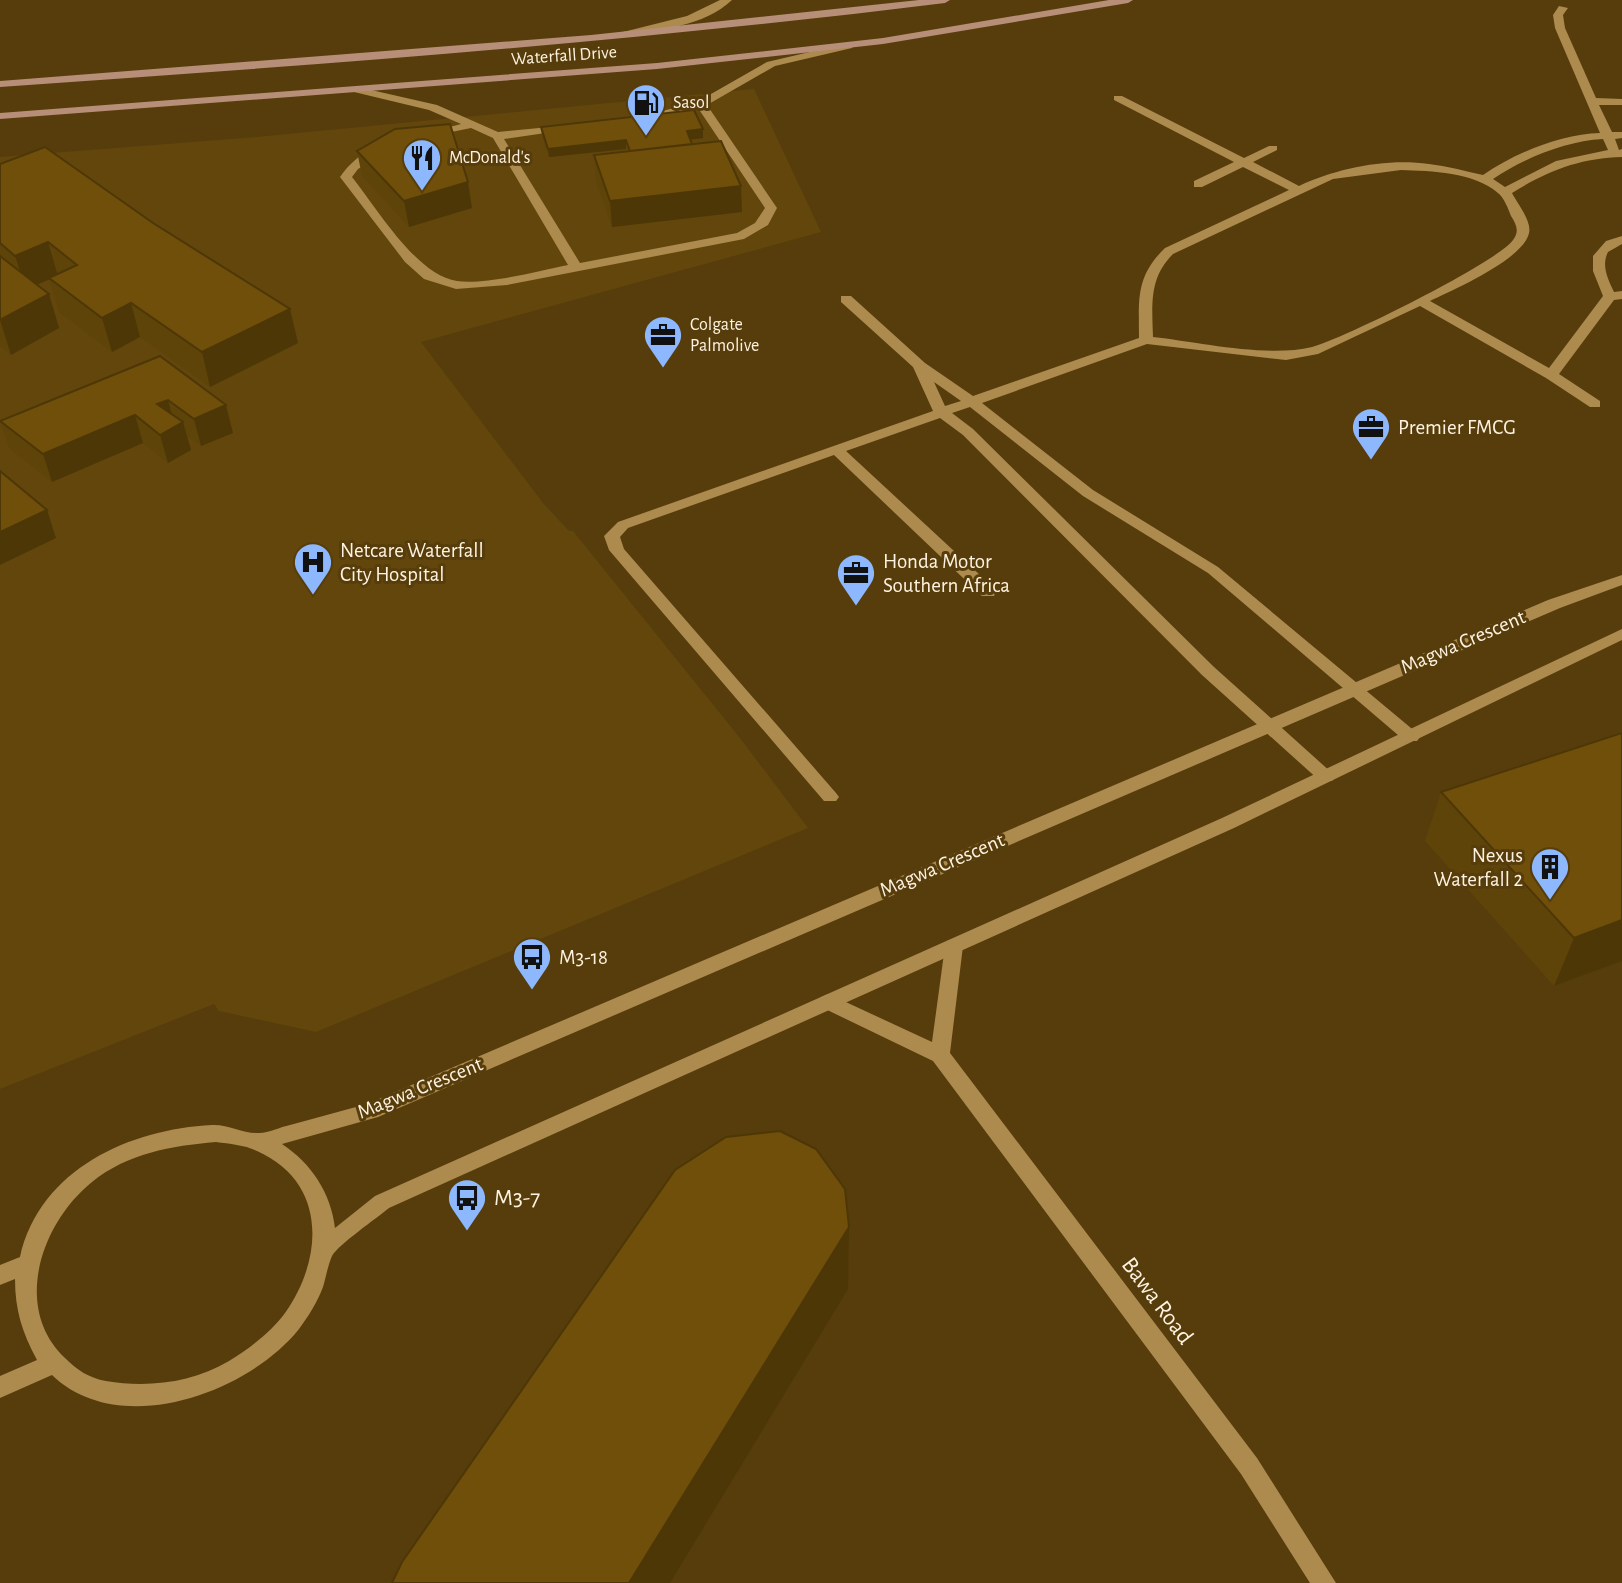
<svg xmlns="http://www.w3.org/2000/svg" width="1622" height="1583" viewBox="0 0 1622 1583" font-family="'Alegreya Sans',sans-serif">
	<rect width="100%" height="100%" fill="#563d0b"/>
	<path fill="#62460c" d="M754 89 821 232 421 342 543 503 569 531H573L740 738 808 828 316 1032 219 1011 214 1004 0 1089V157L256 137Z"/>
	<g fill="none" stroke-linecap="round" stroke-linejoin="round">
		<path fill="#ad8a4e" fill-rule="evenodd" d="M720 0H732C705 26 659 30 624 36L619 33 687 16Z
			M1559 6 1568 8 1563 15 1565 28 1596 98 1622 99V105H1599L1612 132H1622V138L1615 139 1619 150 1622 149V157C1580 158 1547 171 1512 193 1517 203 1532 221 1529 233 1524 259 1453 290 1430 301L1549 368 1603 296 1593 271V256L1606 241 1622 236V244L1608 252C1601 266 1608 279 1614 292L1622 291V299L1614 300 1559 374 1600 401V407H1590L1546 378 1420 306 1318 354 1286 360 1147 344 982 403 1093 490 1218 567 1417 733 1420 737 1417 741H1405L1208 573 1083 496 970 407 952 413 973 429 1214 667 1332 773 1335 777 1332 781H1320L1202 675 963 435 940 418 846 451 994 588 996 592 994 596H982L834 455 628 528 620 537 624 549 836 793 839 797 836 801H824L609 550 604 536 618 522 933 411 913 367 841 302V296H851L925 363 973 396 1139 338C1139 300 1135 277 1165 248L1289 190 1243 167 1202 187H1194V181L1234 162 1114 100V96H1122L1244 158 1269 146H1277V150L1253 162 1299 186C1337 168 1387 158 1429 164 1447 166 1465 171 1483 175 1515 153 1561 134 1600 133L1555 28 1553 15ZM1603 139 1608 150 1556 161 1505 187 1493 179C1524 158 1566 141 1603 139ZM1401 170C1431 171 1474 172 1498 193 1504 198 1508 208 1511 216 1516 224 1520 231 1513 240 1498 262 1341 340 1312 347 1267 358 1199 342 1153 337 1152 304 1149 278 1173 254L1333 179ZM934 382 961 401 945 406Z
			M848 43 853 46 852 48 775 66 707 105 777 208 768 225 744 239 507 285 456 289 424 279 405 262 340 177C349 164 365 148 381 149V155L358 169 352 177C377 208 416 275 457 281 485 285 539 271 568 265L493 138 471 128 427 137V133L461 124 429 110 354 92V88L358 87 437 105 498 132 570 125V129L566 130 504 139 580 263 737 233 755 223 765 208 698 108 649 119 643 116 697 102 767 62Z
			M954 939 961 941 963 946 950 1053 1257 1458 1336 1583H1310L1241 1474 933 1061 821 1007 818 1002 821 997 828 994 835 997 932 1042 945 946 947 941Z"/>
		<path fill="#ad8a4e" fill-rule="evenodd" d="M1622 575V585L1560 608 378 1117 282 1144C311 1163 331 1193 335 1228L375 1196 1222 818 1622 629V640L1234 828 389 1208C377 1218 338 1245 332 1256 328 1265 326 1277 323 1287 318 1301 308 1317 299 1329 248 1393 119 1440 52 1375L0 1398V1376L37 1360C22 1332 15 1310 15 1279L0 1285V1265L20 1257C40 1169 130 1129 212 1125 228 1124 244 1134 259 1133 269 1133 280 1127 290 1125 316 1118 341 1111 367 1104L1548 600ZM216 1142C230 1144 245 1145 257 1151 327 1182 324 1258 285 1313 271 1332 249 1349 229 1361 192 1383 147 1388 106 1381 89 1378 77 1370 65 1358 12 1308 41 1223 92 1182 128 1153 171 1146 216 1142Z"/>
		<path fill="#b78e78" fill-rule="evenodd" d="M919 0H950L945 3C631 42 316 65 0 87V81L591 35Z
			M1109 0H1133L1128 3 883 44 657 69 0 119V113L657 63 883 38Z"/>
	</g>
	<path fill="#5f4409" d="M541 127 703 138 690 140 692 144 742 212 612 227 596 181 594 155 628 152 626 149 549 157 542 135Z
		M357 151 472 208 409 227 362 176Z
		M0 164 153 223 290 309 298 343 210 387 140 337 112 352 59 312 49 280 37 285 49 294 59 328 11 355 0 346Z
		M160 356 233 433 201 446 187 436 191 450 168 463 143 443 52 482 9 448 0 421Z
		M1622 733V961L1554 986 1425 841 1441 792Z"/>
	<path fill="#4e3707" d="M703 129V138L687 140V131Z
		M626 140V149L549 157 548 149Z
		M468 182 472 208 409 227 404 201Z
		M741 186 742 212 612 227 610 201Z
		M48 242 58 276 26 289 15 256Z
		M49 294 59 328 11 355 0 320Z
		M131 303 140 337 112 352 102 318Z
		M290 309 298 343 210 387 202 352Z
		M168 400 175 427 183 422 191 450 168 463 160 435 157 404Z
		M226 405 233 433 201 446 194 419Z
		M135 415 143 443 52 482 43 454Z
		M47 510 56 538 0 565V532Z
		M1622 920V961L1554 986 1574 938Z
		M849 1227 848 1289 670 1583H629Z"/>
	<path fill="#6f4f0a" stroke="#4e3707" stroke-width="2" d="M694 110 703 129 687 131 692 144 630 151 626 140 548 149 541 127Z
		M450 124 468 182 404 201 357 151 395 129Z
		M721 141 741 186 610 201 594 155Z
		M45 147 153 223 290 309 202 352 131 303 102 318 49 278 77 265 48 242 15 256 0 243V164Z
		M0 256 49 294 0 320Z
		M160 356 226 405 194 419 168 400 157 404 183 422 160 435 135 415 43 454 0 421Z
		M0 471 47 510 0 532Z
		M1622 733V920L1574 938 1441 792Z
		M780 1131 816 1149 845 1189 849 1227 629 1583H392L402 1562 675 1170 726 1137Z"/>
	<defs>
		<g id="fuel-pin" transform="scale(2.0125)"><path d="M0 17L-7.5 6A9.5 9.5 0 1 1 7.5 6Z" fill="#8eb8fd" stroke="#563d0b"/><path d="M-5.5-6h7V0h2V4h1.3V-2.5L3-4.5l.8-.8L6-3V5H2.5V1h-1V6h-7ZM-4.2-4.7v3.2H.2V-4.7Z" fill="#111"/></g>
		<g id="restaurant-pin" transform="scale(2.0125)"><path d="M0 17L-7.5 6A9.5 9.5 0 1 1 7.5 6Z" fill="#8eb8fd" stroke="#563d0b"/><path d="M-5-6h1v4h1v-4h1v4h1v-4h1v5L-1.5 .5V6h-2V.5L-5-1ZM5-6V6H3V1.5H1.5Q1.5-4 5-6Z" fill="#111"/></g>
		<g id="office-pin" transform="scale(2.0125)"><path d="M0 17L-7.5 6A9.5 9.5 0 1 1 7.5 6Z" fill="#8eb8fd" stroke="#563d0b"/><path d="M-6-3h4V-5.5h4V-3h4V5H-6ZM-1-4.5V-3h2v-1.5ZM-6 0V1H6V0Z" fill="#111"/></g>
		<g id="hospital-pin" transform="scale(2.0125)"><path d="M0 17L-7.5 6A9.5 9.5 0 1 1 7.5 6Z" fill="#8eb8fd" stroke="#563d0b"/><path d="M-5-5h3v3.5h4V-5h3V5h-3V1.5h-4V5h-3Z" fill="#111"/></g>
		<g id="building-pin" transform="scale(2.0125)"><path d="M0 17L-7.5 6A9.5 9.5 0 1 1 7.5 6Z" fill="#8eb8fd" stroke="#563d0b"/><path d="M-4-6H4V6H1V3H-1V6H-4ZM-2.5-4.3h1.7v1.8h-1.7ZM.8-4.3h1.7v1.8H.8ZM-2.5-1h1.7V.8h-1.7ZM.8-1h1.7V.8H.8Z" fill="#111"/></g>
		<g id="bus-pin" transform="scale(2.0125)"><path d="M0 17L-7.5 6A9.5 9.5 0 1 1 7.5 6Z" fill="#8eb8fd" stroke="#563d0b"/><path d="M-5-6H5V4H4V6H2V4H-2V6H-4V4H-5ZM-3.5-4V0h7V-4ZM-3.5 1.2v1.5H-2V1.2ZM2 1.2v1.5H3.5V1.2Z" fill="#111"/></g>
	</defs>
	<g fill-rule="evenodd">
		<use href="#fuel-pin" x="646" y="103"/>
		<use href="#restaurant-pin" x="422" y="158"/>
		<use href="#office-pin" x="663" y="335"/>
		<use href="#office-pin" x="1371" y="427"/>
		<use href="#hospital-pin" x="313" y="562"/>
		<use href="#office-pin" x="856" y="573"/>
		<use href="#building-pin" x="1550" y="867"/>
		<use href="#bus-pin" x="532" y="957"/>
		<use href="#bus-pin" x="467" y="1198"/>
	</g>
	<g text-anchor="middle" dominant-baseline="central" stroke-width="6" stroke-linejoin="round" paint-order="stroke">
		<g font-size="18" fill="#fef2e0" stroke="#563d0b">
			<text transform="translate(564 56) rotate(-4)">Waterfall Drive</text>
		</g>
		<g font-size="18" fill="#fef2e0" stroke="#563d0b" text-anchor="start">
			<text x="673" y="103">Sasol</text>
			<text x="449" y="158">McDonald's</text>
			<text x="690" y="325">Colgate<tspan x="690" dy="21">Palmolive</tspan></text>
		</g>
		<g font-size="21" fill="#fef2e0" stroke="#563d0b" text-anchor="start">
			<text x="1398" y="427">Premier FMCG</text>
			<text x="340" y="550">Netcare Waterfall<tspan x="340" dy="24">City Hospital</tspan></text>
			<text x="883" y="561">Honda Motor<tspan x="883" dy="24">Southern Africa</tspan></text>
			<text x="1523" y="855" text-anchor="end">Nexus<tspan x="1523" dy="24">Waterfall 2</tspan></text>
			<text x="559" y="957">M3-18</text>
		</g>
		<g font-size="21" fill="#fef2e0" stroke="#563d0b">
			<text transform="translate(1463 642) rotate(-23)">Magwa Crescent</text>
			<text transform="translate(942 865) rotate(-23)">Magwa Crescent</text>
			<text transform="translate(420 1088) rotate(-22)">Magwa Crescent</text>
		</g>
		<g font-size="24" fill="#fef2e0" stroke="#563d0b" text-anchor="start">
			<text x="494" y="1198">M3-7</text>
		</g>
		<g font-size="24" fill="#fef2e0" stroke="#563d0b">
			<text transform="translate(1157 1301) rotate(53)">Bawa Road</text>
		</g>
	</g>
</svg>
